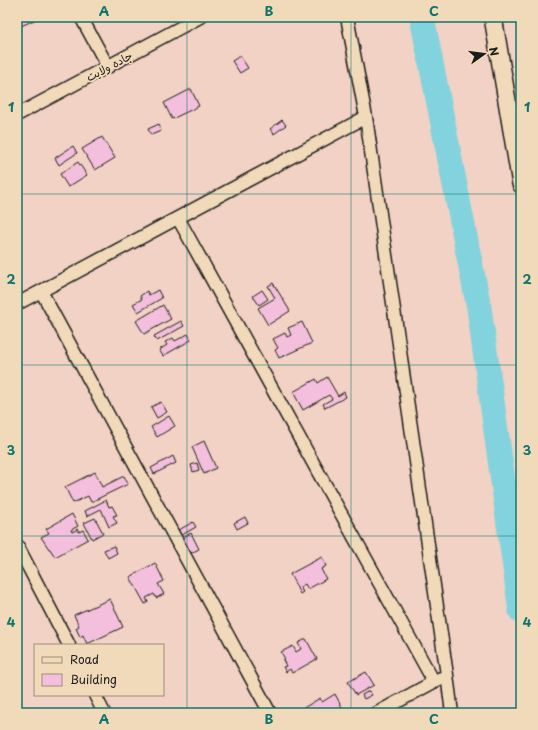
<svg xmlns="http://www.w3.org/2000/svg" width="538" height="730" viewBox="0 0 538 730" font-family="'Playpen Sans','Playpen Sans Arabic',sans-serif">
	<rect width="100%" height="100%" fill="#f2d2c4"/>
	<filter id="ink" filterUnits="userSpaceOnUse"><feTurbulence type="fractalNoise" baseFrequency=".025" numOctaves="2"/><feDisplacementMap in="SourceGraphic" scale="8" xChannelSelector="R" yChannelSelector="G"/><feConvolveMatrix kernelMatrix="1 2 1 2 8 2 1 2 1" color-interpolation-filters="sRGB"/></filter>
	<g filter="url(#ink)">
		<g fill="none" stroke-linecap="round" stroke-linejoin="round">
			<path stroke="#82d3dd" stroke-width="25" d="M422 17 479 308 521 611"/>
		</g>
		<path fill="#f3bfdc" stroke="#1c1c1c" d="M17 17H41L21 26Z
			M240 56 248 68 240 73 232 61Z
			M191 89 199 106 172 119 164 103Z
			M282 120 286 125 274 134 270 129Z
			M159 124 161 131 151 135 148 129Z
			M102 137 115 158 95 170 82 149Z
			M73 146 77 153 59 165 55 158Z
			M78 162 87 175 68 187 60 174Z
			M273 283 290 311 268 325 258 308 275 298 268 286Z
			M158 290 162 298 138 312 133 304 142 299 140 296 147 291 149 295Z
			M262 290 268 299 259 305 253 296Z
			M163 305 171 319 144 334 136 321Z
			M181 321 184 326 157 341 154 336Z
			M302 322 312 343 279 358 275 350 278 348 273 339 285 333 287 337 291 335 288 328Z
			M188 334 191 340 163 356 159 350 167 345 165 342 173 338 175 341Z
			M327 377 338 396 344 392 346 397 325 408 323 404 332 399 329 395 303 410 293 392 316 379 318 383Z
			M161 402 167 412 157 418 151 407Z
			M169 416 175 426 157 437 151 427Z
			M204 441 216 468 204 474 192 447Z
			M173 456 176 463 154 474 151 468Z
			M197 463 199 470 193 472 191 465Z
			M95 472 102 487 124 476 128 484 91 502 88 496 73 503 65 487Z
			M106 500 109 507 112 506 117 515 113 516 117 523 109 527 101 509 87 516 85 511Z
			M72 514 78 526 71 530 72 532 78 529 79 532 83 530 88 539 55 557 50 549H49L41 537 49 533 46 529Z
			M245 517 248 523 237 529 234 523Z
			M95 518 103 533 92 539 84 523Z
			M193 522 196 527 180 536 177 531Z
			M191 533 199 549 189 554 180 539Z
			M114 546 117 553 108 558 104 550Z
			M322 557 326 566 321 569 326 579 308 589 305 584 300 587 303 592 300 594 290 574Z
			M155 563 164 581 158 584 164 594 156 598 154 594 146 598 148 602 145 604 130 577Z
			M110 599 123 627 87 644 83 635 80 637 76 628 79 626 74 615Z
			M306 639 317 659 292 673 290 669 286 672 283 667 286 666 283 660 285 659 281 652 293 646 296 652 301 649 298 643Z
			M366 672 374 685 356 695 348 682Z
			M369 691 372 695 364 699 362 695Z
			M335 694 345 713H304L302 709 320 698 322 702Z"/>
		<g fill="none" stroke-linecap="round" stroke-linejoin="round">
			<g stroke="#1c1c1c" stroke-width="15">
				<path id="street" d="M81 17 108 67
					M347 17 366 117 447 675 452 713
					M17 115 200 17
					M178 218 434 682
					M41 291 270 713
					M17 304 366 117
					M17 545 69 645
					M95 695 104 713
					M377 713 441 678"/>
			</g>
			<g stroke="#1c1c1c" stroke-width="20">
				<path id="secondary" d="M493 17 521 184"/>
			</g>
			<use href="#street" stroke="#f1dab9" stroke-width="12"/>
			<use href="#secondary" stroke="#f1dab9" stroke-width="17"/>
		</g>
	</g>
	<path fill="none" stroke="#0f766e" stroke-width="1" stroke-opacity="0.55" d="M187 17V713M351 17V713M17 194H521M17 365H521M17 536H521"/>
	<g text-anchor="middle" dominant-baseline="central" stroke-width="3.5" stroke-linejoin="round" paint-order="stroke">
		<g font-size="11" fill="#1c1c1c" stroke="#f1dab9">
			<text transform="translate(109 66) rotate(-28)">جاده ولایت</text>
		</g>
	</g>
	<rect width="538" height="730" fill="none" stroke="#f1dab9" stroke-width="44"/>
	<rect x="34" y="644" width="130" height="52" fill="#f1dab9" stroke="#9c8e7a"/>
	<rect x="42" y="657" width="20" height="6" fill="#f1dab9" stroke="#9c8e7a"/>
	<text x="70" y="664" font-size="12" fill="#1c1c1c">Road</text>
	<rect x="42" y="674" width="20" height="12" fill="#f3bfdc" stroke="#9c8e7a"/>
	<text x="70" y="684" font-size="12" fill="#1c1c1c">Building</text>
	<g transform="translate(484 54) rotate(76)" stroke="#f1dab9" stroke-width="3" paint-order="stroke">
	<path d="M0-3L7 15L0 10L-7 15Z" fill="#1c1c1c"/>
	<text y="-6" font-size="11" font-weight="bold" text-anchor="middle" fill="#1c1c1c">N</text>
	</g>
	<rect x="22" y="22" width="494" height="686" fill="none" stroke="#0f766e" stroke-width="1.5"/>
	<g font-size="13" text-anchor="middle" font-weight="bold" fill="#0f766e">
		<text x="104" y="16">A</text>
		<text x="269" y="16">B</text>
		<text x="434" y="16">C</text>
		<text x="11" y="112">1</text>
		<text x="527" y="112">1</text>
		<text x="11" y="284">2</text>
		<text x="527" y="284">2</text>
		<text x="11" y="455">3</text>
		<text x="527" y="455">3</text>
		<text x="11" y="627">4</text>
		<text x="527" y="627">4</text>
		<text x="104" y="724">A</text>
		<text x="269" y="724">B</text>
		<text x="434" y="724">C</text>
	</g>
</svg>
